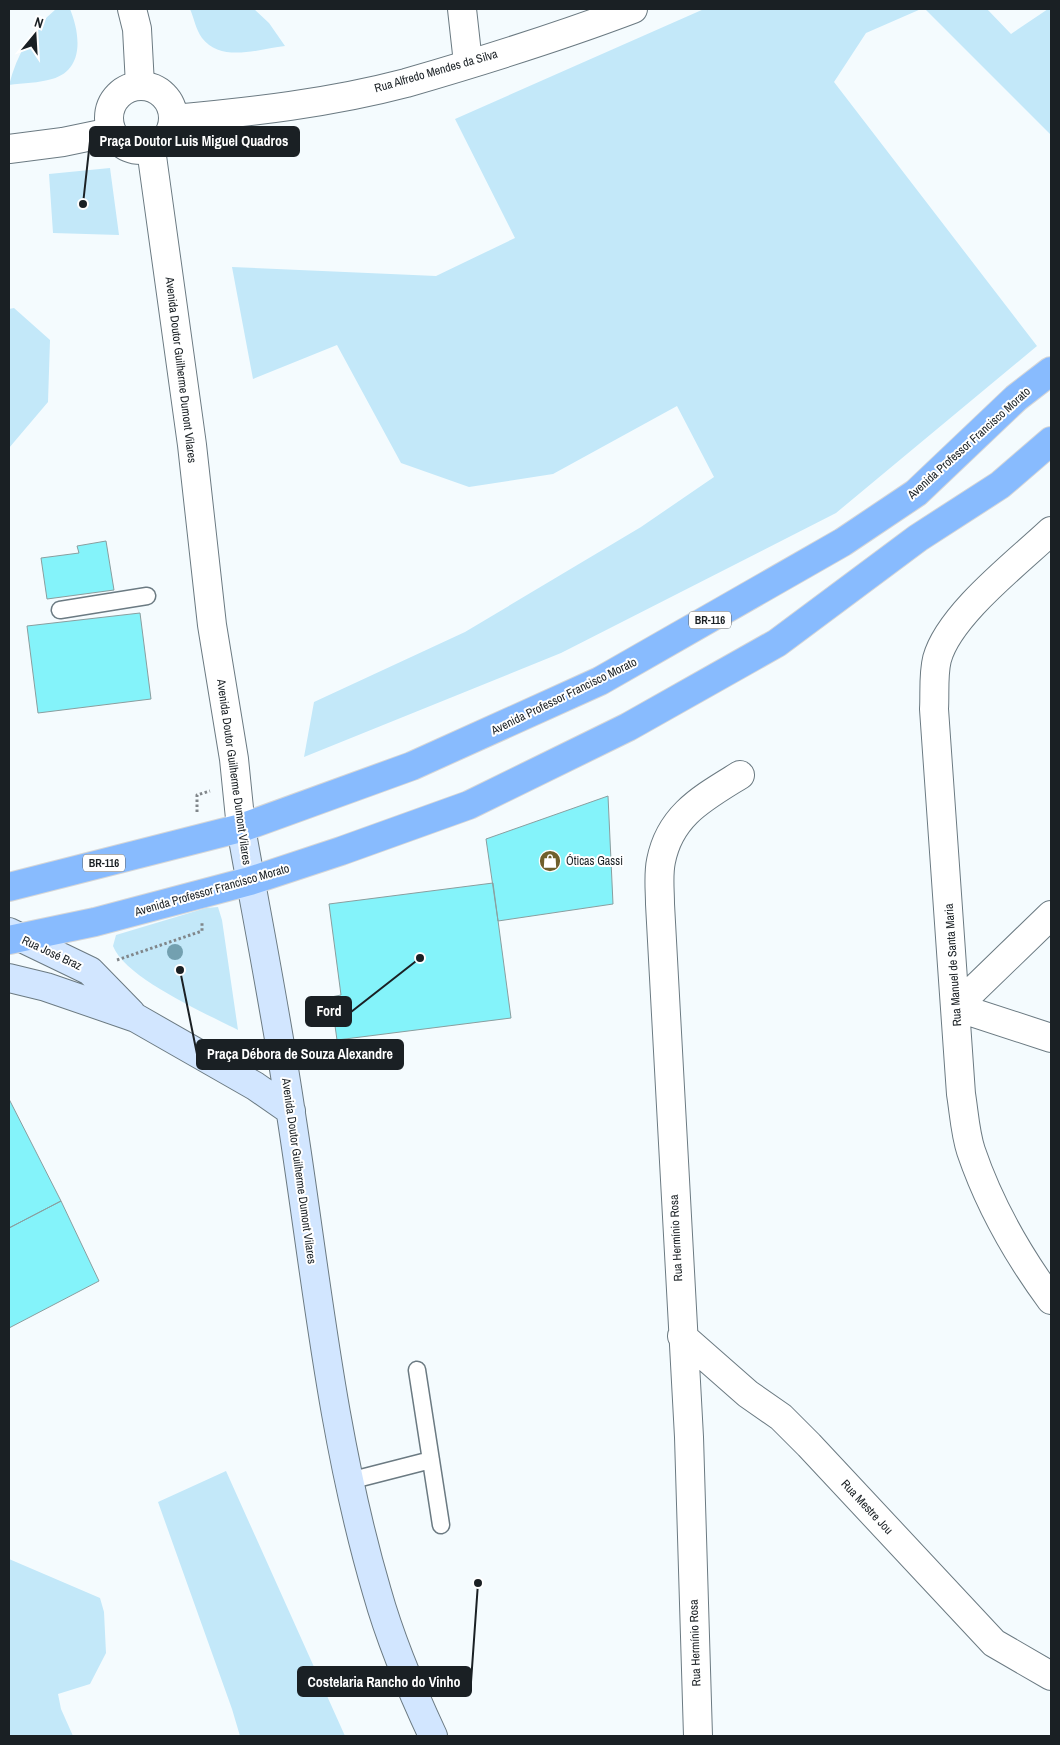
<svg xmlns="http://www.w3.org/2000/svg" width="1060" height="1745" viewBox="0 0 1060 1745" font-family="'Archivo Narrow',sans-serif">
	<rect width="100%" height="100%" fill="#f4fbfe"/>
	<path fill="#c3e8f9" d="M56 9H70C80 33 85 70 52 79 39 83 23 83 9 85 17 54 32 29 56 9Z
		M190 9H254L269 23 285 46C259 49 221 63 202 38 196 30 194 18 190 9Z
		M704 9H921L866 33 834 82 1037 346 836 513 561 653 304 757 314 702 465 632 641 527 714 477 677 406 553 474 469 487 401 463 337 345 253 379 232 267 436 276 515 238 455 119Z
		M925 9H987L1011 34 1048 9H1051V135Z
		M110 168 119 235 53 233 49 174Z
		M14 308 50 340 48 402 9 448V309Z
		M218 907 222 920 238 1030C207 1014 125 978 113 946L116 935 206 908Z
		M226 1471 345 1736H240L232 1709 158 1502Z
		M9 1559 100 1598 104 1612 106 1653 90 1684 58 1694 61 1709 73 1736H9Z"/>
	<path fill="#84f3fa" stroke="#8a9e9f" d="M106 541 114 590 47 599 41 558 79 553 77 546Z
		M140 613 151 699 38 713 27 626Z
		M608 796 613 904 498 921 486 839Z
		M493 883 511 1018 337 1040 331 997 341 995 329 904Z
		M9 1099 61 1201 9 1228Z
		M61 1201 99 1281 9 1328V1228Z"/>
	<g fill="none" stroke-linecap="round" stroke-linejoin="round">
		<g stroke="#6b7a82" stroke-width="19">
			<path id="service" d="M60 610 147 596
				M417 1370 441 1525
				M349 1481 431 1460"/>
		</g>
		<g stroke="#6b7a82" stroke-width="30">
			<path id="minor" d="M132 9 137 29 140 85
				M462 9 468 63
				M151 149 192 445 212 625 234 759 241 828
				M1051 531C1017 563 949 615 937 659 933 675 935 694 934 709L961 1094C964 1112 965 1133 971 1151 989 1204 1018 1255 1051 1300
				M1051 915 956 1007 1051 1038
				M682 1336 748 1394 781 1417 809 1445 994 1643 1051 1676
				M698 1736 689 1437 660 904C660 890 658 875 661 861 670 815 703 798 740 775"/>
		</g>
		<g stroke="#6b7a82" stroke-width="30">
			<path id="tertiary" d="M109 118a32 32 0 1 1 64 0a32 32 0 1 1-64 0Z
				M174 119C251 112 330 103 406 83 482 61 559 37 633 9
				M9 149 63 142 111 132"/>
		</g>
		<g stroke="#6b7a82" stroke-width="30">
			<path id="secondary" d="M241 828C258 923 277 1018 291 1114 316 1274 331 1436 377 1592 391 1642 411 1689 433 1736
				M9 932 90 971 131 1013
				M9 978 46 987 136 1018 255 1086 291 1111"/>
		</g>
		<g stroke="#d6d7d8" stroke-width="30">
			<path id="trunk" d="M9 887 241 828 412 766 600 681 843 542 916 493 1016 398 1051 371
				M9 940 95 922 250 881 341 851 469 805 628 727 777 643 918 538 1000 485 1051 441"/>
		</g>
		<path stroke="#80868a" stroke-width="3" stroke-dasharray="2.5 2.5" stroke-linecap="butt" d="M197 812V795L210 791
			M117 960 202 931V923"/>
		<use href="#service" stroke="#fff" stroke-width="16"/>
		<use href="#minor" stroke="#fff" stroke-width="28"/>
		<use href="#tertiary" stroke="#fff" stroke-width="28"/>
		<use href="#secondary" stroke="#d2e6ff" stroke-width="28"/>
		<use href="#trunk" stroke="#88bbfe" stroke-width="28"/>
	</g>
	<circle fill="#73a0b0" cx="175" cy="952" r="8"/>
	<defs>
		<g id="shop-disc" transform="scale(1.125)"><circle r="9.5" fill="#6f5f2c" stroke="#fff"/><path d="M-5-2.5h2.3a2.7 3.5 0 0 1 5.4 0H5L5.5 6h-11ZM-1.5-2.5h3a1.5 2.3 0 0 0-3 0Z" fill="#fff"/></g>
	</defs>
	<g fill-rule="evenodd">
		<use href="#shop-disc" x="550" y="861"/>
	</g>
	<g text-anchor="middle" dominant-baseline="central" stroke-width="4" stroke-linejoin="round" paint-order="stroke">
		<g fill="#fff" stroke="#5f6366" stroke-width="1">
			<rect x="689" y="611.5" width="42" height="17" rx="4"/>
			<rect x="83" y="854.5" width="42" height="17" rx="4"/>
		</g>
		<g font-size="11" font-weight="bold" fill="#1a2024">
			<text x="710" y="620">BR-116</text>
			<text x="104" y="863">BR-116</text>
		</g>
		<g font-size="12" fill="#1a2024" stroke="#fff">
			<text transform="translate(436 71) rotate(-16)">Rua Alfredo Mendes da Silva</text>
			<text transform="translate(181 370) rotate(83)">Avenida Doutor Guilherme Dumont Vilares</text>
			<text transform="translate(969 443) rotate(-42)">Avenida Professor Francisco Morato</text>
			<text transform="translate(564 696) rotate(-26)">Avenida Professor Francisco Morato</text>
			<text transform="translate(234 772) rotate(82)">Avenida Doutor Guilherme Dumont Vilares</text>
			<text transform="translate(212 890) rotate(-16)">Avenida Professor Francisco Morato</text>
			<text transform="translate(52 953) rotate(25)">Rua José Braz</text>
			<text transform="translate(953 965) rotate(-94)">Rua Manuel de Santa Maria</text>
			<text transform="translate(299 1171) rotate(82)">Avenida Doutor Guilherme Dumont Vilares</text>
			<text transform="translate(676 1238) rotate(-93)">Rua Hermínio Rosa</text>
			<text transform="translate(867 1507) rotate(47)">Rua Mestre Jou</text>
			<text transform="translate(695 1643) rotate(-92)">Rua Hermínio Rosa</text>
		</g>
		<g font-size="12" fill="#1a2024" stroke="#fff" text-anchor="start">
			<text x="566" y="861">Óticas Gassi</text>
		</g>
	</g>
	<path fill="none" stroke="#1a2024" stroke-width="2" d="M83 204L90 141M420 958L351 1012M180 970L197 1054M478 1583L471 1682"/>
	<g fill="#1a2024" stroke="#fff" stroke-width="2">
		<circle cx="83" cy="204" r="5"/>
		<circle cx="420" cy="958" r="5"/>
		<circle cx="180" cy="970" r="5"/>
		<circle cx="478" cy="1583" r="5"/>
	</g>
	<g fill="#1a2024" stroke="#1a2024" stroke-width="2">
		<rect x="90" y="127" width="209" height="29" rx="5"/>
		<rect x="306" y="997" width="45" height="29" rx="5"/>
		<rect x="197" y="1040" width="206" height="29" rx="5"/>
		<rect x="298" y="1667" width="173" height="29" rx="5"/>
	</g>
	<g font-size="14" text-anchor="middle" font-weight="bold" fill="#fff">
		<text x="194" y="146">Praça Doutor Luis Miguel Quadros</text>
		<text x="329" y="1016">Ford</text>
		<text x="300" y="1059">Praça Débora de Souza Alexandre</text>
		<text x="384" y="1687">Costelaria Rancho do Vinho</text>
	</g>
	<rect width="1060" height="1745" fill="none" stroke="#1a2024" stroke-width="20"/>
	<g transform="translate(35 35) rotate(18)" stroke="#ffffff" stroke-width="4" paint-order="stroke">
	<path d="M0-4L9 19L0 12L-9 19Z" fill="#1a2024"/>
	<text y="-8" font-size="14" font-weight="bold" text-anchor="middle" fill="#1a2024">N</text>
	</g>
</svg>
